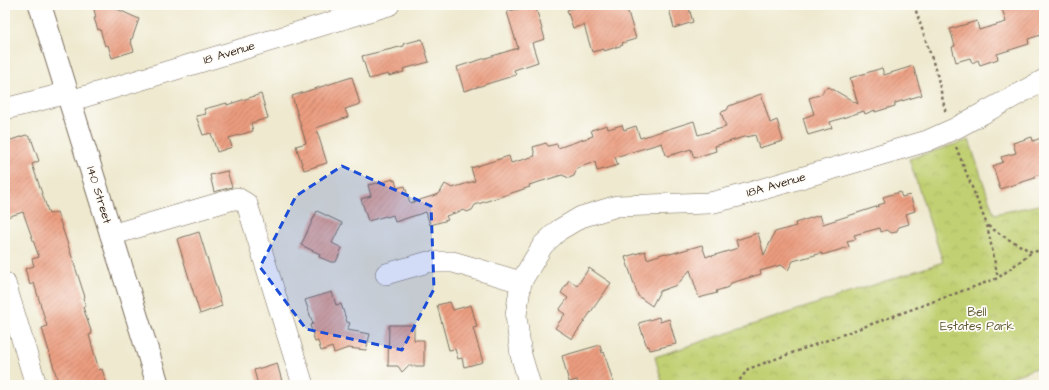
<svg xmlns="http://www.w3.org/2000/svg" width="1049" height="390" viewBox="0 0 1049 390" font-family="'Architects Daughter',sans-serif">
	<defs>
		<pattern id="park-crowns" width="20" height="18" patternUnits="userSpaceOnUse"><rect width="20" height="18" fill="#c1d072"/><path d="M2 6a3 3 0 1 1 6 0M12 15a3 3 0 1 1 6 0" fill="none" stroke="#a7b362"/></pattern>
		<pattern id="building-hatch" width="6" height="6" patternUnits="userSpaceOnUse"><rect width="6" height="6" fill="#eb9c7f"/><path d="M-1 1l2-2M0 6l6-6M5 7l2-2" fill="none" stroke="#c07f67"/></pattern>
	</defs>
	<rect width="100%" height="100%" fill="#fdfcf7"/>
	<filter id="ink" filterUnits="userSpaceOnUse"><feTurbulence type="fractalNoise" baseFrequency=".025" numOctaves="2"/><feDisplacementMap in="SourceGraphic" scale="8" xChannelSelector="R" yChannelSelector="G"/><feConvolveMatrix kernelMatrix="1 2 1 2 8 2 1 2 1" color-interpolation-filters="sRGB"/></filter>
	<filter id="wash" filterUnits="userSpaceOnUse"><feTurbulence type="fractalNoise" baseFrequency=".012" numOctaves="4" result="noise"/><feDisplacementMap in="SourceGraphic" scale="16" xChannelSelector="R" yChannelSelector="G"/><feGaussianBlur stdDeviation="0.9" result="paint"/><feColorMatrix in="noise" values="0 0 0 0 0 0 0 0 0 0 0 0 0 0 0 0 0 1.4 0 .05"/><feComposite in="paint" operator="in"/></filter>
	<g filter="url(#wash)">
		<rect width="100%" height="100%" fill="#eee9cf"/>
		<path fill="url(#park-crowns)" stroke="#7e7d48" d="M969 140 994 214 1044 204V365L990 385H663L655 357 943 262 909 159Z"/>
		<g id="blocks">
			<path fill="url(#building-hatch)" d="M93 5H108L139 19 132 39H130L134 51 112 58 108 45 105 46 100 29 98 30 94 18H96Z
				M530 5H535L545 39 532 43 538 62 514 70 516 75 464 91 457 67 518 48 507 12Z
				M582 5H626L636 39 622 43 623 45 604 51V49L592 52 584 25 573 28 567 10Z
				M668 5H688L693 22 674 28Z
				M1001 5H1044V34L1028 39 1029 44 997 54 998 59 980 65 978 60 972 63 970 58 956 62 952 47 955 46 950 29 977 21 979 30 1006 22Z
				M422 39 429 62 403 69 404 72 389 76 388 74 369 79 362 56 404 46 403 44Z
				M913 66 922 95 895 103V106L875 112V110L865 114 864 111 830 122 832 128 808 135 803 118 814 114 809 98 822 94 824 89 829 87 858 104 850 78 882 68 884 75Z
				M352 77 360 104 345 109 348 117 316 128 327 163 304 170 296 146 306 143 292 96Z
				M261 94 268 118 251 123 253 131 229 138 232 147 217 152 211 133 203 135 196 116 206 114 204 109 227 103V105Z
				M761 94 770 123 777 120 783 141 759 148 755 135 747 137V136L715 146 716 151 694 158 691 149 668 156 667 155H666L662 143 615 157 618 165 597 171 595 162 577 168 574 176 569 178 562 175 529 185 530 187 475 205 472 210 467 212 464 210 446 216 448 220 430 225 426 212 395 222 393 215 387 217 386 216 368 221 361 199 371 196 368 185 377 183 378 184 393 179V181L395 180 397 188 405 186 410 203 439 194 445 184 452 188 475 181 471 168 509 156 511 163 535 156 533 147 546 143 548 146 557 144 558 148 593 136 591 130 607 125 608 129 622 125 624 130 636 126 640 138 694 121 698 135 726 127 721 112 727 110 729 106Z
				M26 135 31 138 39 161 32 164 49 214 57 212 69 248 85 297 83 298 86 306 83 307 92 334 89 335 99 370 102 369 107 385H59L42 328 47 326 34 283 30 285 25 269 34 266 32 259 39 257 23 212 7 217 5 210V188L10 187 5 169V142Z
				M1032 137 1033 141 1041 138 1044 146V173L1035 176V178L1000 189 993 166 1003 162 1001 157 1016 153 1013 143Z
				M227 171 232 187 214 192 210 175Z
				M900 192 902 197 910 195 915 211 906 214 909 224 899 227 896 232 892 233 886 230 881 232 880 228 854 235 856 239 847 241 849 247 822 255V253L793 261 788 270 781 265 760 271 761 274 731 283 729 287 716 291 717 293 699 298 690 270 677 285 660 291 652 306 638 296 625 257 645 251 647 259 665 253 670 254 702 245 706 257 711 255 712 256 738 248 736 240 758 233 764 255 775 232 796 226 795 223 820 215 823 224 879 206 878 205 885 203 883 197Z
				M317 211 342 223 332 243 342 248 336 262H331L319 257 320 254 301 245Z
				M199 232 222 306 200 314 177 239Z
				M589 268 611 283 572 339 555 328 565 314 559 310 568 298 561 293 569 280 577 286Z
				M332 292 336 305 341 304 347 322 350 323 347 330 370 334 366 350 348 348 334 353 332 347 321 351 318 341 315 342 310 325 313 324 305 300Z
				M450 302 453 310 471 305 477 327 473 328 483 362 464 367 462 358 458 359 455 349 449 350 437 305Z
				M659 317 660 322 669 319 676 344 650 350 649 346 647 347 639 323Z
				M389 325H414V340H424V366H408L402 372 398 366H388Z
				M600 345 602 353 604 352 614 385H579L577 380 569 382 562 356Z
				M277 363 283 385H258L254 370Z"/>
		</g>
	</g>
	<g filter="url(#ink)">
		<use href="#blocks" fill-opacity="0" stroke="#7a6d5c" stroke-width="1"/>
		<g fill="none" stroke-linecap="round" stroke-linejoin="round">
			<g stroke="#7a6d5c" stroke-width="22">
				<path id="minor" d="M70 101 389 5
					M5 109 67 93
					M111 235 237 198 247 204 303 385
					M386 274 428 262H453L521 282
					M5 283 36 385
					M530 385 521 355 516 315 521 282 543 245 559 230 581 217 617 206 710 203 739 196 927 141 956 128 1044 80"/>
			</g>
			<g stroke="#7a6d5c" stroke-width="24">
				<path id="major" d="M40 5 158 385"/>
			</g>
			<path stroke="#7a6d5c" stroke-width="2.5" stroke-dasharray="3 3" stroke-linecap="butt" d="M914 5 937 74 946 114
				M956 147 987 225 998 278
				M988 226 1008 239 1032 252 1044 250
				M736 385 748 369 998 278 1032 252"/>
			<use href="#minor" stroke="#fff" stroke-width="21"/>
			<use href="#major" stroke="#fff" stroke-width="22"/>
		</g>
	</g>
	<path fill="#1d4ed8" fill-opacity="0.2" stroke="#1d4ed8" stroke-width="3" stroke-dasharray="8 5" stroke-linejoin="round" d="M342 166 431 206 434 289 402 350 306 329 260 267 296 196Z"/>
	<g text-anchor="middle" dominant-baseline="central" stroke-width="3.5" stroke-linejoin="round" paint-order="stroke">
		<g font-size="12" fill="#3b2a1e" stroke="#fdfcf7">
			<text transform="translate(229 53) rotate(-17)">18 Avenue</text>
			<text transform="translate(776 185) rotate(-16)">18A Avenue</text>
			<text transform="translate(99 195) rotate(73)">140 Street</text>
		</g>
		<g font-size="12" fill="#635c37" stroke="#fdfcf7">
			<text x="977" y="312">Bell<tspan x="977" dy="14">Estates Park</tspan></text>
		</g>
	</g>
	<rect width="1049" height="390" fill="none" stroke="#fdfcf7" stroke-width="20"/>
</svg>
